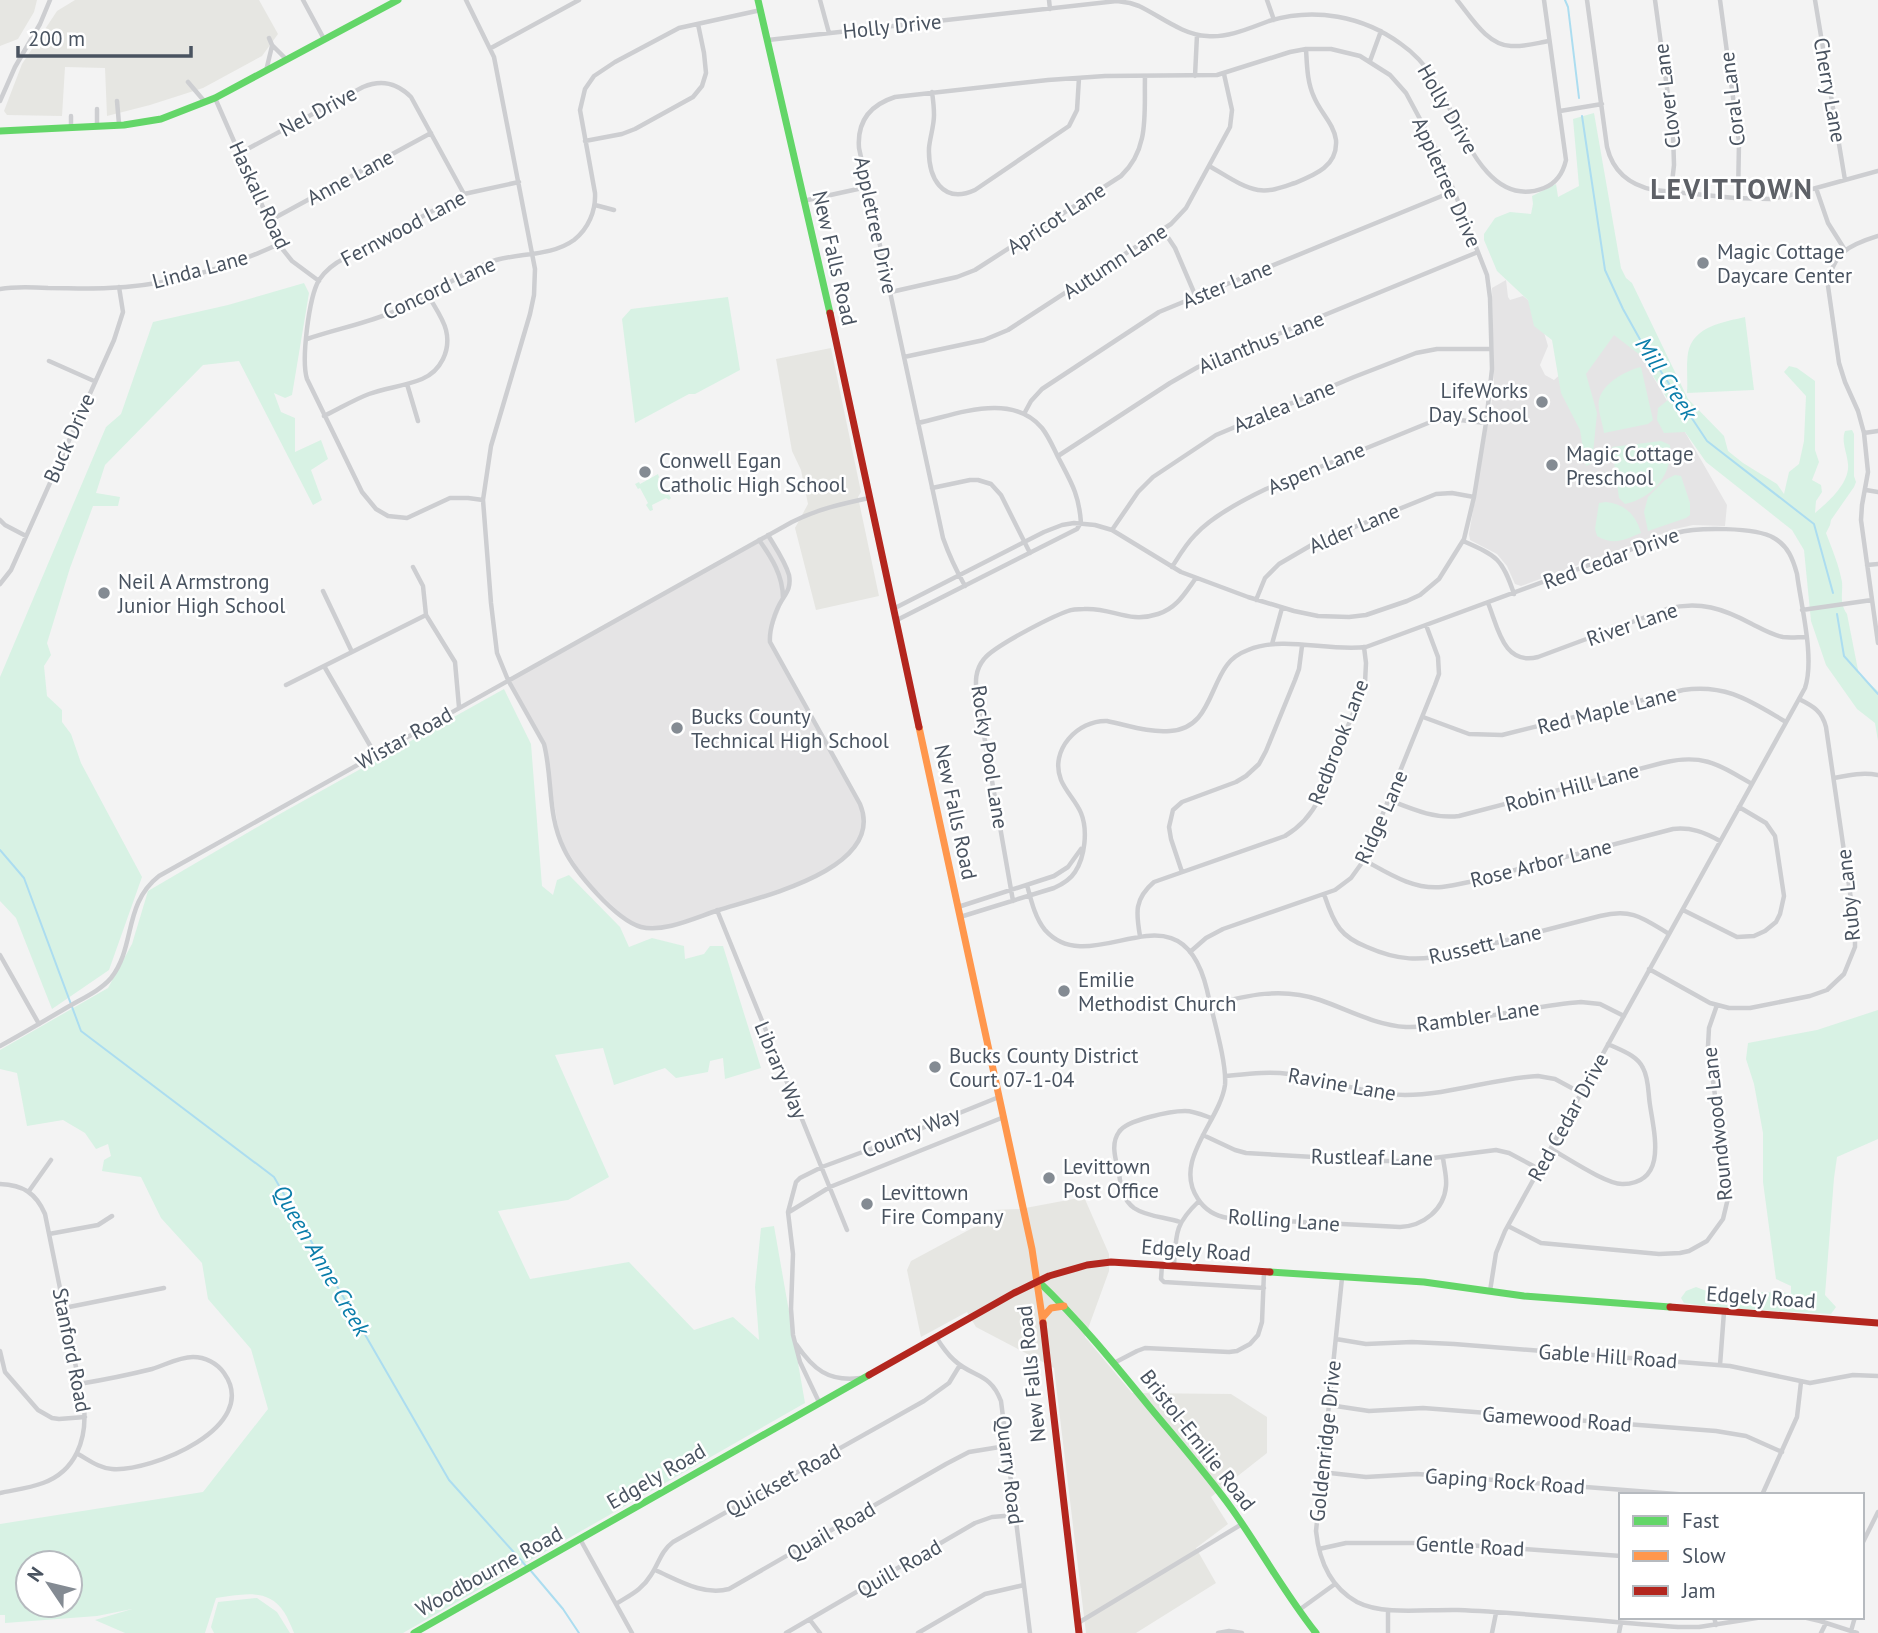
<svg xmlns="http://www.w3.org/2000/svg" width="1878" height="1633" viewBox="0 0 1878 1633" font-family="'PT Sans',sans-serif">
	<rect width="100%" height="100%" fill="#f3f3f3"/>
	<path fill="#e6e6e2" d="M0 0H37L34 12 18 39 0 46Z
		M75 0H259L278 34 262 56 203 88 150 105 107 116 105 68 65 67 62 116 7 115 4 111 22 64 57 11Z
		M831 348 861 492 858 497 879 596 816 610 795 528 808 504 801 470 792 451 776 359Z
		M1084 1197 1109 1254V1271L1085 1337 1132 1393 1231 1394 1267 1417V1453L1211 1497 1228 1524 1196 1548 1216 1583 1136 1633H1086L1054 1368 976 1327 967 1312 921 1337 907 1270 911 1261 978 1225 977 1216 993 1210 1020 1209Z"/>
	<path fill="#e5e4e5" d="M1506 280 1508 297 1510 300 1523 296 1528 300 1543 329 1548 346 1540 365 1545 375 1554 380 1621 321 1727 505 1725 526 1693 525 1675 529 1521 586 1515 584 1507 566 1497 554 1470 540 1469 534 1494 388 1492 288Z
		M768 535 786 567 790 583 769 638 860 804 864 826 852 850 812 880 663 927 648 928 628 921 584 878 560 839 544 744 508 680Z"/>
	<path fill="#d8f2e4" fill-rule="evenodd" d="M1594 113 1621 268 1626 278 1632 283 1688 399 1724 436 1728 451 1743 463 1777 484 1784 494 1789 472 1799 464 1804 441 1806 396 1784 372 1789 366 1797 368 1815 381V450L1819 462 1812 480 1821 485 1822 492 1816 501 1815 513C1828 502 1850 483 1848 464 1847 452 1841 442 1845 431L1852 430 1854 434V476L1856 482 1854 487 1831 520 1830 525 1826 533C1832 549 1839 565 1842 582 1843 595 1839 602 1847 614L1859 675 1878 691V741L1875 723 1857 709 1826 665 1811 621 1804 550 1792 530 1706 462 1685 432 1664 433 1657 420 1658 408 1668 400 1640 355 1614 335 1586 374 1597 413 1592 463 1586 466 1580 430 1561 393 1552 340 1534 326 1528 300 1497 271 1484 240V234L1495 218 1510 212 1531 214 1533 204 1532 196 1556 184 1558 197 1579 186 1573 119Z
		M304 283 309 293 292 395 285 398 274 393 281 412 295 418V452L321 440 328 459 311 470 322 500 313 505 239 361 203 365 105 465 96 493 120 497 118 506H93L70 568 47 643 51 655 44 666 47 696 62 710V722L71 734 81 763 142 877 109 970 52 1009 16 918 0 901V677L106 427 121 414 153 322 228 305Z
		M728 297 740 370 695 394H689L635 423 622 319 631 309Z
		M1745 317 1754 390 1687 393C1688 380 1686 366 1688 353 1693 326 1724 322 1745 317Z
		M1641 367 1653 420 1648 424 1604 433C1603 424 1597 409 1599 400 1603 383 1625 371 1641 367Z
		M1661 441 1670 445C1673 474 1653 498 1625 504L1619 498 1612 447Z
		M658 474 659 477 658 479 666 493H668L671 498 669 500 666 498 652 505 653 510 650 511 646 505 648 503 640 488 638 489 635 484 639 482 640 484Z
		M1675 475 1681 476 1690 503V515L1686 518 1648 531 1644 512 1648 497 1665 480Z
		M1606 502C1625 504 1636 515 1641 533 1624 540 1614 546 1597 536L1595 529 1599 503Z
		M504 689 531 744 542 886 553 895 557 880 569 875 620 927 629 947 652 938 684 946 685 959 704 954 710 946H723L761 1068 725 1079 723 1058 710 1061 708 1072 676 1078 665 1068 614 1085 603 1048 555 1055 609 1177 568 1200 498 1211 530 1279 629 1262 694 1330 733 1317 759 1340 755 1287 761 1228 774 1226 805 1403 403 1633H294C291 1626 288 1618 284 1612 268 1587 241 1595 216 1598L205 1633H125L95 1620 132 1609 97 1616 5 1623V1615H0V1524L203 1492 268 1409 251 1349 208 1299 202 1263 161 1218 141 1177 102 1171 104 1160 111 1156 108 1144 96 1149 85 1133 63 1120 27 1126 17 1073 0 1069V1050L108 988 132 944 148 891 278 815ZM28 1563H70V1605H28Z
		M1878 1010V1139L1837 1157 1834 1178 1825 1295 1836 1307 1831 1314 1722 1308 1684 1303 1681 1298 1686 1291 1696 1287 1712 1293 1759 1292 1791 1293V1286L1776 1279 1763 1182V1133L1754 1084 1746 1059 1748 1043 1817 1030Z
		M257 1598 277 1612 290 1633H214L211 1627 218 1602Z"/>
	<g fill="none" stroke-linecap="round" stroke-linejoin="round">
		<path stroke="#acddf0" stroke-width="2" d="M1565 0 1568 7 1579 98
			M1582 116 1605 270 1623 309 1642 343 1707 441 1814 524 1833 593
			M1837 614 1844 656 1878 694
			M0 850 24 878 81 1031 274 1177 449 1480 527 1567
			M531 1571 563 1609 579 1633"/>
		<path stroke="#cdced1" stroke-width="4.5" d="M303 0 324 39
			M466 0 494 57 535 269 534 295 530 314 491 446 483 500 491 603 497 653 508 680 544 744C553 779 547 815 564 849 575 872 616 920 641 927 664 933 697 917 719 910 760 897 887 869 860 804L770 642C769 630 775 611 782 600 788 591 791 586 789 575 785 561 775 547 768 535
			M820 0 829 33
			M1049 0 1050 9
			M1267 0 1274 20
			M1457 0C1471 17 1487 45 1511 46 1524 47 1537 43 1549 41
			M1587 0 1607 147C1613 172 1629 185 1654 190L1735 198 1770 199 1787 196 1878 171
			M1655 0 1673 132 1674 165 1671 192
			M1720 0 1739 142 1738 198
			M1815 0 1845 180
			M269 38 272 45 287 60
			M768 40 1117 1 1130 3 1139 6C1160 16 1183 35 1207 36 1228 38 1250 28 1269 21 1314 7 1363 16 1401 44 1414 53 1425 65 1434 79 1458 116 1483 212 1544 188 1557 183 1563 173 1566 160L1544 0
			M491 48 579 0
			M1370 61 1381 31
			M266 71 272 46
			M1195 76 1197 35
			M188 82 205 102
			M932 92C933 99 934 107 934 115 934 126 930 137 929 148 928 177 942 205 975 190L1069 126 1077 110 1079 78
			M215 98 280 246 292 261 319 281
			M0 101 15 67 40 24 50 0
			M117 101 119 124
			M97 109V125
			M1560 111 1602 104
			M71 116V128
			M585 141 622 134 635 129 693 97 702 86 706 73 704 53 698 24
			M240 153 363 87C382 79 397 83 411 97L464 194
			M1209 166C1224 174 1241 187 1258 190 1271 192 1283 187 1295 183 1315 175 1338 166 1336 140 1334 124 1320 112 1314 97 1307 82 1307 65 1306 49
			M1816 188 1828 223 1845 250
			M803 201 867 187
			M595 205 614 210
			M269 221 431 133
			M1163 230 1175 248 1196 297
			M1878 236C1849 245 1832 253 1828 286L1839 363 1845 382 1858 411 1864 433 1868 472 1862 505 1861 520 1878 643
			M0 289C16 286 32 287 48 288 68 288 88 289 108 288 167 286 225 269 279 244
			M891 292 957 277 975 270 1121 176C1150 149 1144 112 1145 76
			M307 339C339 328 374 322 404 307 434 293 466 270 496 260 521 253 552 256 574 240 588 229 596 211 595 193L580 110 585 89 594 76 615 62 679 28 761 10
			M904 357 984 340 1008 330 1171 224 1186 208 1230 127 1232 110 1224 74
			M49 361 94 381
			M407 384 418 421
			M1024 414 1031 401 1042 389 1159 312 1454 191
			M324 416C339 409 353 400 369 394 386 388 405 386 422 379 441 371 451 350 446 330 443 318 434 306 428 295
			M918 423C956 415 1011 391 1042 428 1049 437 1053 447 1058 457 1071 482 1079 494 1081 523
			M1864 433 1878 431
			M1058 456 1170 383 1198 367 1478 252
			M932 488 970 480H978L991 484 1001 495 1030 553
			M1866 490 1878 492
			M483 500 468 498H450L407 518 388 516 376 509 362 492 307 379C301 360 309 297 319 280 325 271 335 263 345 258L464 194 519 182
			M0 520 5 525 26 536
			M1112 530 1138 492 1153 477 1216 435 1354 377 1416 353 1437 349H1491
			M759 540C772 558 783 576 783 598
			M1463 541C1497 556 1502 558 1514 594
			M1867 565 1878 564
			M413 567 423 586 426 615 455 662 459 707
			M1172 567C1179 556 1186 544 1195 535 1212 516 1243 500 1266 489L1433 421 1451 419 1486 423
			M0 584 11 570 114 340 123 312 119 287
			M323 591 352 652
			M1256 600 1265 578 1279 564 1315 543 1436 494 1452 493 1474 497
			M1488 603C1498 627 1503 666 1538 657L1667 609C1699 600 1724 609 1752 624 1762 629 1772 635 1783 637 1791 638 1798 637 1806 637
			M895 608 1044 532 1062 525 1074 523 1095 525 1112 530 1181 572 1248 597 1294 611 1318 616 1349 617 1366 615 1407 601 1420 595 1439 579 1464 539 1474 497 1486 423 1492 369 1490 298 1487 275 1454 191 1435 147 1406 93 1390 75 1360 56 1331 49H1306L1290 52 1217 75 1105 76 1048 80 895 97C870 105 857 122 859 148L943 538C949 555 956 570 965 586
			M1802 610 1872 600
			M897 620 1077 529 1080 524
			M1272 644 1282 608
			M324 666 375 754
			M286 685 426 615
			M1423 717 1469 734 1502 735 1683 690C1727 684 1750 701 1786 722
			M1834 778C1849 775 1863 772 1878 775
			M1389 800C1412 809 1434 819 1459 816L1662 763C1702 753 1718 764 1752 784
			M1364 860C1388 873 1413 890 1442 887 1451 886 1460 884 1469 882L1673 829C1691 827 1704 832 1720 841
			M1182 872 1171 839 1169 827 1173 810 1182 802 1236 782 1246 776 1259 764 1266 751 1295 680 1299 669 1302 646
			M1027 885C1031 900 1035 918 1045 930 1093 984 1180 877 1207 990 1212 1014 1227 1062 1225 1085 1220 1121 1172 1161 1198 1199 1205 1210 1216 1216 1228 1218L1400 1227C1423 1226 1444 1210 1446 1186 1447 1177 1444 1167 1443 1158
			M1324 894C1328 906 1332 919 1340 929 1347 938 1357 943 1367 947 1399 961 1419 961 1453 954L1600 916C1632 908 1643 918 1669 934
			M1013 901 977 695C975 682 975 670 984 659 994 646 1051 617 1068 611 1073 609 1078 609 1084 609 1112 607 1128 624 1158 614 1177 608 1185 593 1196 578
			M958 907 1054 876 1068 867 1081 849
			M717 910 847 1230
			M1683 910 1737 937 1754 936 1765 931 1776 922 1780 914 1784 896 1775 836 1766 823 1739 807
			M960 917 1054 888C1063 884 1070 880 1075 872 1085 857 1088 830 1081 813 1076 801 1066 792 1061 780 1049 750 1078 720 1107 721 1127 725 1149 733 1170 731 1208 729 1209 689 1227 665 1232 658 1240 653 1248 650 1285 635 1327 652 1366 647L1676 533C1697 527 1756 527 1774 538 1788 546 1793 559 1797 574 1801 606 1815 658 1805 688L1505 1231 1496 1253 1490 1291
			M1140 936C1136 913 1134 899 1154 882L1285 836C1300 827 1311 815 1319 799L1365 683 1366 663 1364 647
			M1190 952 1206 938 1223 929 1335 890 1351 878 1364 860 1435 685 1439 674 1438 657 1426 625
			M0 955 39 1024
			M1649 969 1710 1003 1729 1008H1750L1810 996 1827 990 1844 974 1855 947V927L1826 727C1822 711 1813 706 1799 699
			M1210 1005C1247 995 1282 987 1320 1000 1349 1010 1375 1025 1406 1027 1426 1028 1446 1023 1465 1020 1504 1014 1542 1005 1581 1002L1600 1004 1624 1016
			M0 1046C22 1034 44 1021 66 1008 81 999 100 991 111 978 136 946 123 904 159 876L792 522C818 509 841 504 869 498
			M1225 1076C1246 1074 1268 1071 1289 1074 1327 1080 1366 1094 1405 1095 1450 1095 1494 1078 1538 1076L1555 1079 1581 1093
			M1203 1135 1235 1150 1246 1153 1384 1161H1410L1496 1150 1509 1153 1539 1169
			M1551 1149C1566 1157 1607 1185 1623 1184 1668 1183 1654 1133 1650 1105 1648 1093 1649 1079 1643 1068 1637 1055 1620 1050 1608 1044
			M0 1184C23 1185 36 1193 45 1214L84 1407C87 1439 76 1471 43 1483 30 1488 14 1490 0 1493
			M29 1191 51 1160
			M789 1212 830 1187 1004 1117
			M1180 1222C1166 1217 1147 1217 1134 1208 1123 1200 1121 1187 1119 1174 1116 1160 1110 1144 1119 1132 1126 1120 1171 1111 1185 1111 1194 1111 1203 1115 1211 1118
			M1508 1226 1541 1243 1659 1254 1680 1253 1689 1251 1707 1241 1723 1219 1729 1194 1708 1046 1709 1028 1717 1005
			M49 1234 98 1225 112 1216
			M1162 1265 1161 1279 1164 1282 1264 1288
			M1174 1265C1176 1233 1175 1224 1199 1201
			M1342 1278 1316 1531C1319 1560 1330 1587 1357 1602 1384 1616 1428 1609 1458 1610 1532 1613 1605 1622 1678 1627H1699L1763 1617
			M64 1308 164 1288
			M936 1337C941 1345 947 1354 954 1360 973 1378 990 1372 1001 1401L1030 1633
			M1336 1339 1366 1344 1412 1342 1454 1344 1730 1366 1810 1383 1853 1375 1878 1376
			M796 1344C813 1369 828 1382 860 1378
			M0 1351 5 1372 38 1410 52 1418 59 1419 85 1417
			M1114 1363 1137 1351 1145 1348 1229 1352 1237 1351 1250 1344 1258 1335 1262 1322 1264 1272
			M1720 1365 1724 1312
			M819 1402 800 1362 793 1335 791 1309 793 1254 788 1212 796 1182 800 1178 822 1167 868 1150 999 1097
			M1329 1405 1369 1411 1423 1408 1716 1431 1746 1436 1782 1452
			M78 1454C89 1460 99 1468 112 1469 151 1472 262 1427 224 1373 217 1363 205 1357 193 1357 179 1357 165 1365 152 1369 128 1375 103 1380 79 1384
			M1321 1472 1366 1477 1417 1474 1689 1495
			M1762 1495 1797 1417 1801 1382
			M580 1539 632 1633
			M1862 1544 1878 1512
			M1319 1549 1346 1543H1439L1621 1556
			M655 1570C678 1580 703 1596 729 1589L946 1464 969 1452 1006 1446
			M616 1604C630 1595 642 1590 651 1575 659 1563 661 1551 673 1542L924 1401 949 1383 960 1365
			M1299 1610 1335 1584
			M1388 1610V1633
			M1714 1617 1716 1625
			M1803 1617 1820 1621 1857 1633
			M810 1620 820 1633
			M1078 1623 1242 1524
			M1851 1631 1855 1617
			M786 1633 975 1523 992 1517 1016 1515
			M918 1633 985 1594 1024 1585
			M1218 1633 1229 1631 1242 1633
			M1492 1633 1496 1613
			M1619 1633 1621 1623
			M1821 1633 1826 1623"/>
		<path stroke="#63d668" stroke-width="7" d="M758 0 830 313
			M0 131 124 125 161 119 215 98 398 0
			M1270 1272 1424 1282 1524 1296 1670 1307
			M1038 1281C1078 1319 1113 1362 1148 1405 1176 1439 1206 1473 1232 1509 1261 1550 1285 1594 1316 1633
			M414 1633 869 1375"/>
		<path stroke="#ff974d" stroke-width="7" d="M919 727 1032 1249 1043 1323
			M1043 1317 1051 1308 1064 1306"/>
		<path stroke="#b3261e" stroke-width="7" d="M830 313 919 727
			M1670 1307 1878 1323
			M1043 1323 1079 1633
			M869 1375 1014 1293 1049 1276 1087 1265 1111 1262 1270 1272"/>
	</g>
	<g fill="#848b93" stroke="#fff" stroke-width="2.5">
		<circle cx="1703" cy="263" r="7"/>
		<circle cx="1542" cy="402" r="7"/>
		<circle cx="1552" cy="465" r="7"/>
		<circle cx="645" cy="472" r="7"/>
		<circle cx="104" cy="593" r="7"/>
		<circle cx="677" cy="728" r="7"/>
		<circle cx="1064" cy="991" r="7"/>
		<circle cx="935" cy="1067" r="7"/>
		<circle cx="1049" cy="1178" r="7"/>
		<circle cx="867" cy="1204" r="7"/>
	</g>
	<g text-anchor="middle" dominant-baseline="central" stroke-width="5" stroke-linejoin="round" paint-order="stroke">
		<g font-size="21" fill="#495360" stroke="#fff">
			<text transform="translate(892 26) rotate(-6)">Holly Drive</text>
			<text transform="translate(1830 90) rotate(80)">Cherry Lane</text>
			<text transform="translate(1667 96) rotate(-97)">Clover Lane</text>
			<text transform="translate(1732 99) rotate(-97)">Coral Lane</text>
			<text transform="translate(1448 109) rotate(60)">Holly Drive</text>
			<text transform="translate(318 111) rotate(-28)">Nel Drive</text>
			<text transform="translate(350 177) rotate(-28)">Anne Lane</text>
			<text transform="translate(1447 182) rotate(66)">Appletree Drive</text>
			<text transform="translate(260 195) rotate(65)">Haskall Road</text>
			<text transform="translate(1056 218) rotate(-33)">Apricot Lane</text>
			<text transform="translate(876 225) rotate(78)">Appletree Drive</text>
			<text transform="translate(403 228) rotate(-28)">Fernwood Lane</text>
			<text transform="translate(835 258) rotate(77)">New Falls Road</text>
			<text transform="translate(1115 261) rotate(-33)">Autumn Lane</text>
			<text transform="translate(200 269) rotate(-15)">Linda Lane</text>
			<text transform="translate(1227 284) rotate(-22)">Aster Lane</text>
			<text transform="translate(439 288) rotate(-25)">Concord Lane</text>
			<text transform="translate(1261 342) rotate(-22)">Ailanthus Lane</text>
			<text transform="translate(1284 406) rotate(-22)">Azalea Lane</text>
			<text transform="translate(69 438) rotate(-66)">Buck Drive</text>
			<text transform="translate(1316 468) rotate(-23)">Aspen Lane</text>
			<text transform="translate(1354 528) rotate(-23)">Alder Lane</text>
			<text transform="translate(1611 558) rotate(-20)">Red Cedar Drive</text>
			<text transform="translate(1632 624) rotate(-19)">River Lane</text>
			<text transform="translate(1607 710) rotate(-14)">Red Maple Lane</text>
			<text transform="translate(404 738) rotate(-29)">Wistar Road</text>
			<text transform="translate(1338 742) rotate(-69)">Redbrook Lane</text>
			<text transform="translate(990 757) rotate(81)">Rocky Pool Lane</text>
			<text transform="translate(1572 787) rotate(-15)">Robin Hill Lane</text>
			<text transform="translate(956 812) rotate(78)">New Falls Road</text>
			<text transform="translate(1381 817) rotate(-66)">Ridge Lane</text>
			<text transform="translate(1541 863) rotate(-14)">Rose Arbor Lane</text>
			<text transform="translate(1848 895) rotate(-96)">Ruby Lane</text>
			<text transform="translate(1485 944) rotate(-13)">Russett Lane</text>
			<text transform="translate(1478 1016) rotate(-8)">Rambler Lane</text>
			<text transform="translate(781 1070) rotate(67)">Library Way</text>
			<text transform="translate(1342 1084) rotate(10)">Ravine Lane</text>
			<text transform="translate(1568 1117) rotate(-61)">Red Cedar Drive</text>
			<text transform="translate(1717 1124) rotate(-96)">Roundwood Lane</text>
			<text transform="translate(911 1132) rotate(-22)">County Way</text>
			<text transform="translate(1372 1157) rotate(1)">Rustleaf Lane</text>
			<text transform="translate(1284 1220) rotate(4)">Rolling Lane</text>
			<text transform="translate(1196 1250) rotate(4)">Edgely Road</text>
			<text transform="translate(1761 1297) rotate(4)">Edgely Road</text>
			<text transform="translate(72 1350) rotate(79)">Stanford Road</text>
			<text transform="translate(1608 1356) rotate(4)">Gable Hill Road</text>
			<text transform="translate(1031 1374) rotate(-96)">New Falls Road</text>
			<text transform="translate(1557 1419) rotate(4)">Gamewood Road</text>
			<text transform="translate(1198 1440) rotate(52)">Bristol-Emilie Road</text>
			<text transform="translate(1325 1441) rotate(-84)">Goldenridge Drive</text>
			<text transform="translate(1010 1470) rotate(83)">Quarry Road</text>
			<text transform="translate(656 1476) rotate(-30)">Edgely Road</text>
			<text transform="translate(783 1480) rotate(-29)">Quickset Road</text>
			<text transform="translate(1505 1481) rotate(4)">Gaping Rock Road</text>
			<text transform="translate(831 1531) rotate(-30)">Quail Road</text>
			<text transform="translate(1470 1546) rotate(3)">Gentle Road</text>
			<text transform="translate(899 1568) rotate(-30)">Quill Road</text>
			<text transform="translate(489 1571) rotate(-29)">Woodbourne Road</text>
		</g>
		<g font-size="21" fill="#495360" stroke="#fff" text-anchor="start">
			<text x="1717" y="251">Magic Cottage<tspan x="1717" dy="24">Daycare Center</tspan></text>
			<text x="1528" y="390" text-anchor="end">LifeWorks<tspan x="1528" dy="24">Day School</tspan></text>
			<text x="1566" y="453">Magic Cottage<tspan x="1566" dy="24">Preschool</tspan></text>
			<text x="659" y="460">Conwell Egan<tspan x="659" dy="24">Catholic High School</tspan></text>
			<text x="118" y="581">Neil A Armstrong<tspan x="118" dy="24">Junior High School</tspan></text>
			<text x="691" y="716">Bucks County<tspan x="691" dy="24">Technical High School</tspan></text>
			<text x="1078" y="979">Emilie<tspan x="1078" dy="24">Methodist Church</tspan></text>
			<text x="949" y="1055">Bucks County District<tspan x="949" dy="24">Court 07-1-04</tspan></text>
			<text x="1063" y="1166">Levittown<tspan x="1063" dy="24">Post Office</tspan></text>
			<text x="881" y="1192">Levittown<tspan x="881" dy="24">Fire Company</tspan></text>
		</g>
		<g font-size="23" font-style="italic" fill="#0a7daa" stroke="#fff">
			<text transform="translate(1667 378) rotate(57)">Mill Creek</text>
			<text transform="translate(322 1260) rotate(60)">Queen Anne Creek</text>
		</g>
		<g font-size="28" font-weight="bold" letter-spacing="2" fill="#5e6167" stroke="#fff">
			<text x="1732" y="188">LEVITTOWN</text>
		</g>
	</g>
	<rect x="1619" y="1493" width="245" height="126" fill="#ffffff" stroke="#b6babf" stroke-width="2"/>
	<rect x="1633" y="1516" width="35" height="10" fill="#63d668" stroke="#b6babf" stroke-width="2"/>
	<text x="1682" y="1528" font-size="21" fill="#495360">Fast</text>
	<rect x="1633" y="1551" width="35" height="10" fill="#ff974d" stroke="#b6babf" stroke-width="2"/>
	<text x="1682" y="1563" font-size="21" fill="#495360">Slow</text>
	<rect x="1633" y="1586" width="35" height="10" fill="#b3261e" stroke="#b6babf" stroke-width="2"/>
	<text x="1682" y="1598" font-size="21" fill="#495360">Jam</text>
	<g transform="translate(49 1584) rotate(305)"><circle r="33" fill="#ffffff" stroke="#b6babf" stroke-width="2"/>
	<path d="M0-5L12 26L0 18L-12 26Z" fill="#848b93"/>
	<text y="-10" font-size="19" font-weight="bold" text-anchor="middle" fill="#495360">N</text>
	</g>
	<path d="M18 46v10h173v-10" fill="none" stroke="#495360" stroke-width="3.5"/>
	<text x="28" y="46" font-size="21" fill="#495360" stroke="#ffffff" stroke-width="5" paint-order="stroke">200 m</text>
</svg>
